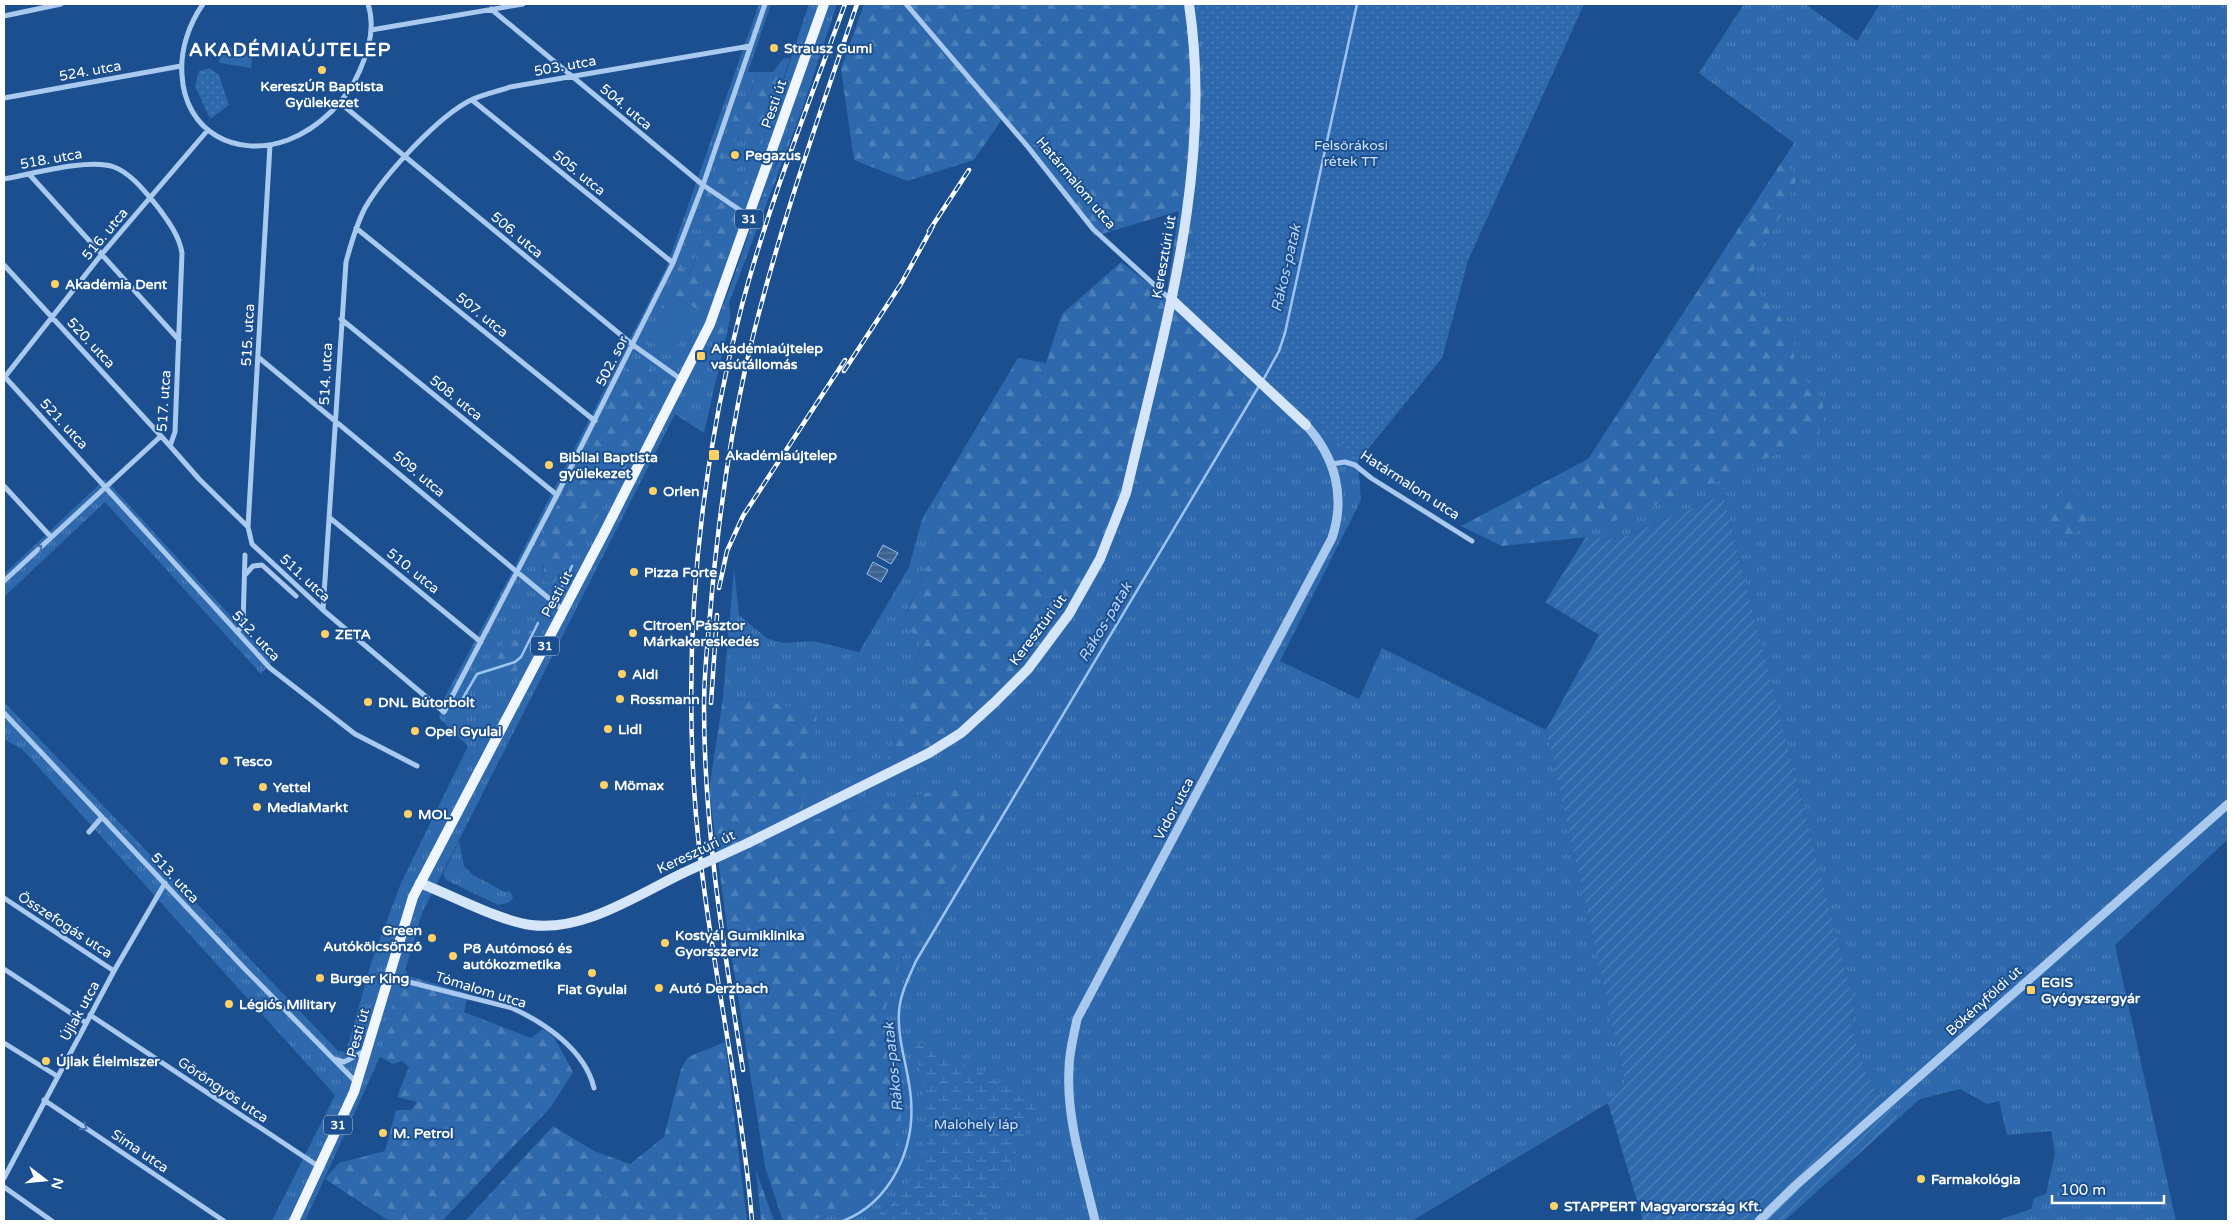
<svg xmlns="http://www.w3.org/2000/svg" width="2232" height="1225" viewBox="0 0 2232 1225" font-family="'Varela Round',sans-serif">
	<defs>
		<pattern id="grass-tufts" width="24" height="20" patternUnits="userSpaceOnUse" patternTransform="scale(1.25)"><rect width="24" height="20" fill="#2e69ad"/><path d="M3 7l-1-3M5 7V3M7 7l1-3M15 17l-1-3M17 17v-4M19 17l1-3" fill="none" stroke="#4d80b9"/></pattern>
		<pattern id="forest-firs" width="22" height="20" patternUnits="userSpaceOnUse" patternTransform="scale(1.25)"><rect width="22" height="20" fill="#2e69ad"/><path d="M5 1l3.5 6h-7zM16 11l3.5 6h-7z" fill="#4d80b9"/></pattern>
		<pattern id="wetland-marsh" width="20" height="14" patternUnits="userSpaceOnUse" patternTransform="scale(1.25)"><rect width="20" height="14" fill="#2e69ad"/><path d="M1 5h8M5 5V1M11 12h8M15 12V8" fill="none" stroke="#4d80b9"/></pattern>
		<pattern id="park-dots" width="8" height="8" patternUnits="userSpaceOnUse" patternTransform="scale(1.25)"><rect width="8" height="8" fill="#2e69ad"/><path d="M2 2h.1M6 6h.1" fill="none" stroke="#4d80b9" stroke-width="1.8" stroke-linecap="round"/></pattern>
		<pattern id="garden-furrows" width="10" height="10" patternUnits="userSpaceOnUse" patternTransform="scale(1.25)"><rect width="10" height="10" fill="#2e69ad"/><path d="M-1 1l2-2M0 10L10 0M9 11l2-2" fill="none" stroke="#4d80b9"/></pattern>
		<pattern id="water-rules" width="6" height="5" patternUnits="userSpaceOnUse" patternTransform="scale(1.25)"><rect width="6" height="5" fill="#3c6290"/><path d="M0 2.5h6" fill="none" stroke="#597aa1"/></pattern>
	</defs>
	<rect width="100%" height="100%" fill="#1b4f8f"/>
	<path fill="url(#grass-tufts)" fill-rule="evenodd" d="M759 4H771L748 72H757L750 95 736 111 700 216 704 237 688 276 680 265 671 295 649 341 672 353 695 308H706L720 171 731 139 762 144 809 4H837L802 110 796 108 787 144 776 163 748 232 710 336 725 330 731 315 704 433 675 414 422 913 380 1057 305 1221H272L335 1095 23 750 4 739V702L338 1051 346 1052 372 960 401 883 468 746 439 718 442 702 516 564 666 268ZM634 356 612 494 542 581 546 528ZM532 630 499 674 504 642 522 639Z
		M1744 4H1805L1857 41 1880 4H2228V839L2115 945 2176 1221H1996L2031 1209 2034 1198 2046 1194 2055 1153 2051 1131 2007 1135 1999 1101 1987 1104 1960 1089 1920 1099 1899 1118 1869 1082 1851 1025 1855 1007 1723 495 1619 539 1586 537 1596 522H1612L1721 480 1819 434 1823 419V400L1806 381 1795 363 1793 339 1780 316 1757 292 1752 279 1761 246 1782 214 1798 178 1783 160 1794 143 1699 73Z
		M1254 369 1358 461 1361 500 1280 661 1359 699 1382 648 1546 730 1625 1082 1608 1103 1412 1221H897L898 1198 870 1221H810L838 1212 872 1197 903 1098 884 1010 903 955 987 815 952 787 800 823 772 702 723 698 734 568 739 615 768 639 784 643 813 641 859 652 909 567 922 519 937 494 929 562 902 622 922 641 886 769 950 736 1027 667 1084 581 1123 501Z
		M105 479 272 661 261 674 105 502 4 597V574Z
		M459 841 464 866 473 875 505 892 510 891 513 898 508 903 498 905 446 880 443 874Z"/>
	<path fill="url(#forest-firs)" d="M864 4H1584L1468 260 1442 358 1358 461 1254 370 1181 499 1123 501 1084 581 1027 667 950 736 885 769 922 642 902 623 929 562 937 494 1018 358 1046 363 1062 314 1121 262 1166 297 1179 211 1095 236 1002 119 974 160 907 181 854 160 841 69Z
		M790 58 762 144 731 140 720 171 748 182 729 251 705 308H695L671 295 680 264 689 275 704 237 699 217 736 111 750 95 757 72H773L783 59Z
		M795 108 802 110 729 303C732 316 729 334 713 338L710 336C739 274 753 205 787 144L785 137Z
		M1783 160 1798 177 1782 214 1761 246 1752 279 1757 292 1780 316 1793 339 1795 363 1806 381 1823 400V419L1819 434 1721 480 1612 522H1596L1586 537 1502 546 1461 526 1588 459Z
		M634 355 669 385 612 494 553 584 542 581 544 566 537 555 546 528Z
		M2047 513a21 21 0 1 1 42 0a21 21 0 1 1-42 0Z
		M532 629 538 633 516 672 499 674 492 664 504 641 522 639Z
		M723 698 772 702 817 715 800 823 952 787 987 815 903 955 885 1010 903 1098 898 1148 872 1197 838 1212 810 1221H783L765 1167 727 927 709 790Z
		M405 970 409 976 468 994 464 1012 531 1038 543 1029 554 1037 573 1072 551 1107 442 1221H389L325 1179 339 1163 385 1151 396 1110H411L417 1102 397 1097 409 1067 402 1061 393 1064 380 1057Z
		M725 1042 747 1221H465L553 1126 594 1151 630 1164 664 1137 681 1069 688 1057Z
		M756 1170 774 1221H761Z"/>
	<path fill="url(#wetland-marsh)" d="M914 1039 1040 1102 983 1221H870C879 1213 891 1206 899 1196 940 1148 925 1096 914 1039Z"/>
	<path fill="url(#park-dots)" d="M1196 4H1584L1468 260 1442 358 1358 461 1254 369 1186 306C1176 282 1191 259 1197 236 1200 224 1199 212 1197 200L1204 118 1202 47Z
		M210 68 219 75 229 105 210 119 195 86 199 71Z"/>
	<path fill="url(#garden-furrows)" d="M1723 495 1855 1007 1851 1025 1869 1082 1899 1118 1784 1221H1643L1608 1103 1625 1082 1546 730 1599 635 1545 602 1586 537 1619 539Z"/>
	<path fill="#2e69ad" d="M222 46 253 51 251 68 219 63Z
		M671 295 695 308 673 354 649 341Z"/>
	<path fill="url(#water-rules)" stroke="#9cc4f0" d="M883 545 898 553 891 564 877 556Z
		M873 562 888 570 881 582 867 574Z"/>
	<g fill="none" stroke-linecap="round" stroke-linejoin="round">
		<path stroke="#9cc4f0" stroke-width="2.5" d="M1262 382 1279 351 1285 333 1357 4
			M560 591 572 566
			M460 703 477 674 515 662 521 657 538 623
			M843 1221C891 1202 915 1149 911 1099 909 1070 897 1041 899 1012 900 994 909 977 916 961L1259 386"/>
		<path stroke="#a9c9ee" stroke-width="5" d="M203 4C189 24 180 50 182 75 185 132 236 159 288 140 319 128 347 101 360 70 369 50 375 25 368 4
			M906 4 1028 147 1093 229 1170 299
			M491 9 703 185 750 217
			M4 16 61 4
			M371 30 523 4
			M4 98 181 66
			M472 100 673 263
			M339 102 633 345 682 380
			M29 174 179 340
			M4 179C32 174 89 158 114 167 131 173 146 193 157 206 168 221 179 235 182 253L175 432 170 446 161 436 4 581
			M356 228 595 421
			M4 265 161 436
			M341 319 557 495
			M258 357 563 610
			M4 376 270 668 355 734 417 766
			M4 378 101 255 207 131
			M170 446 199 479 248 527 252 544 323 610 444 712 557 495 673 263 703 185 765 4
			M1331 464 1345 462 1355 465 1371 478 1472 541
			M4 486 51 537
			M330 518 481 642
			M248 527 270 145
			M245 575 253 566 262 565 296 596
			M323 610 346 262C351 244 356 225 365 208 384 175 439 115 473 99 485 94 498 91 510 87L750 46
			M237 632 243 625 245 555
			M4 713 244 968 357 1083
			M89 832 102 817
			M4 898 114 971
			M4 969 86 1023
			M389 977 512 1008C545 1023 585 1050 594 1088
			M90 1015 318 1166
			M4 1043 57 1076
			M334 1059 344 1062 365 1051
			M44 1100 224 1221
			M4 1178 114 971 165 883
			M4 1187 52 1221"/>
		<path stroke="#a9c9ee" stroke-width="9" d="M1095 1221C1084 1172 1066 1120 1069 1069 1069 1052 1074 1035 1077 1019L1332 538C1346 496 1335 457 1306 425
			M1759 1221 1795 1186 2228 804"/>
		<path stroke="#d6e6fa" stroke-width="10" d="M1171 299 1306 425
			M748 843 929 753 961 733 995 702 1028 669 1069 614 1100 559 1126 493C1163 333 1214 169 1189 4
			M420 883C451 895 500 921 531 925 583 932 637 895 683 873"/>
		<path stroke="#f0f6ff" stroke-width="10" d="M294 1221 354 1092 413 897 603 535 710 324 824 4"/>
		<g stroke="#fff" stroke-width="4.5">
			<path id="rail" d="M929 231 969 170
				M844 371 901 284 933 226
				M719 588 727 551 743 516 845 360
				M711 703 717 615
				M743 1070C724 949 704 829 704 706 704 668 709 630 712 592 719 517 729 443 745 370 773 246 816 124 857 4
				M752 1221C740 1076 703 934 694 788 684 625 701 463 742 305 769 203 809 103 845 4"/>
		</g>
		<use href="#rail" stroke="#1b4f8f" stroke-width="2.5" stroke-dasharray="8" stroke-linecap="butt"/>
		<path stroke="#d6e6fa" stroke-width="10" d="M683 873 748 843"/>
	</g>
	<defs><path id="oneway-chevron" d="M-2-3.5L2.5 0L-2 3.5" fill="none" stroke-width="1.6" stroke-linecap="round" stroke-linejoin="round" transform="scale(1.25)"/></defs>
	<g stroke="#4674ac">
		<use href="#oneway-chevron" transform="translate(39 548) rotate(-43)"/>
		<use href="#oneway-chevron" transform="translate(84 1127) rotate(34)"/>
	</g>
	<g fill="#ffd166" stroke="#1b4f8f" stroke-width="2">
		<circle cx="774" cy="48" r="5"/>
		<circle cx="322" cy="70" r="5"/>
		<circle cx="735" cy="155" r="5"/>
		<circle cx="55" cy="284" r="5"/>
		<rect x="696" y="351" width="10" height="10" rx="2.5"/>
		<rect x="708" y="449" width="12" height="12" rx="2.5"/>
		<circle cx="549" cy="465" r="5"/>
		<circle cx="653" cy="491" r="5"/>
		<circle cx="634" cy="572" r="5"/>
		<circle cx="633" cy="633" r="5"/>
		<circle cx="325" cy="634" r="5"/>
		<circle cx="622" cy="674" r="5"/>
		<circle cx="620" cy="699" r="5"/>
		<circle cx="368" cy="702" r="5"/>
		<circle cx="608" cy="729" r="5"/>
		<circle cx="415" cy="731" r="5"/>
		<circle cx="224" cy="761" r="5"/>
		<circle cx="604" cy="785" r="5"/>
		<circle cx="263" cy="787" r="5"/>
		<circle cx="257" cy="807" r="5"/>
		<circle cx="408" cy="814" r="5"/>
		<circle cx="432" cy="938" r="5"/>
		<circle cx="665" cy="943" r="5"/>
		<circle cx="453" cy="956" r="5"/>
		<circle cx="592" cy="973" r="5"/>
		<circle cx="320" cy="978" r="5"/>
		<circle cx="659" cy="988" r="5"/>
		<rect x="2026" y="985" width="10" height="10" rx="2.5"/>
		<circle cx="229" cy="1004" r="5"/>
		<circle cx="46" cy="1061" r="5"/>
		<circle cx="383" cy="1133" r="5"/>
		<circle cx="1921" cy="1179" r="5"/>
		<circle cx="1554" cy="1206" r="5"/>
	</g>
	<g text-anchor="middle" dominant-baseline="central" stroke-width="4" stroke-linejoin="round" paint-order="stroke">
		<g fill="#1b4f8f" stroke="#bbcadd" stroke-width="1">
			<rect x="735" y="209.5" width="28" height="19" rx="4"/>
			<rect x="531" y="636.5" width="28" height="19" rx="4"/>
			<rect x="324" y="1115.5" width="28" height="19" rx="4"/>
		</g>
		<g font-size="12" font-weight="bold" fill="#fff">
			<text x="749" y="219">31</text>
			<text x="545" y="646">31</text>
			<text x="338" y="1125">31</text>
		</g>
		<g font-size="14" font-weight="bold" fill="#fff" stroke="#1b4f8f" text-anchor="start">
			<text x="784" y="48">Strausz Gumi</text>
			<text x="322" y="86" text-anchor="middle">KereszÚR Baptista<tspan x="322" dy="16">Gyülekezet</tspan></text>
			<text x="745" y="155">Pegazus</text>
			<text x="65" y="284">Akadémia Dent</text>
			<text x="711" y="348">Akadémiaújtelep<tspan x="711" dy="16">vasútállomás</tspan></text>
			<text x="725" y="455">Akadémiaújtelep</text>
			<text x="559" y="457">Bibliai Baptista<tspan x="559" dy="16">gyülekezet</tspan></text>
			<text x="663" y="491">Orlen</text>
			<text x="644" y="572">Pizza Forte</text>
			<text x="643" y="625">Citroen Pásztor<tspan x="643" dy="16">Márkakereskedés</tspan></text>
			<text x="335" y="634">ZETA</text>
			<text x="632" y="674">Aldi</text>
			<text x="630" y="699">Rossmann</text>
			<text x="378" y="702">DNL Bútorbolt</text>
			<text x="618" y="729">Lidl</text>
			<text x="425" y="731">Opel Gyulai</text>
			<text x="234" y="761">Tesco</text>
			<text x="614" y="785">Mömax</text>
			<text x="273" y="787">Yettel</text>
			<text x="267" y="807">MediaMarkt</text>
			<text x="418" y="814">MOL</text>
			<text x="422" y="930" text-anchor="end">Green<tspan x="422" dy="16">Autókölcsönző</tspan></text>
			<text x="675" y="935">Kostyál Gumiklinika<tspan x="675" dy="16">Gyorsszerviz</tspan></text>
			<text x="463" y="948">P8 Autómosó és<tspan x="463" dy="16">autókozmetika</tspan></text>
			<text x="330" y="978">Burger King</text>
			<text x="2041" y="982">EGIS<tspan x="2041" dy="16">Gyógyszergyár</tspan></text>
			<text x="669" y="988">Autó Derzbach</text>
			<text x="592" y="989" text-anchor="middle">Fiat Gyulai</text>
			<text x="239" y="1004">Légiós Military</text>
			<text x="56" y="1061">Újlak Élelmiszer</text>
			<text x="393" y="1133">M. Petrol</text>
			<text x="1931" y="1179">Farmakológia</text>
			<text x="1564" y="1206">STAPPERT Magyarország Kft.</text>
		</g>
		<g font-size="14" fill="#fff" stroke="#1b4f8f">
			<text transform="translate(565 66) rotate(-10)">503. utca</text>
			<text transform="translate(90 71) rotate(-10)">524. utca</text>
			<text transform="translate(774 104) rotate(-71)">Pesti út</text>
			<text transform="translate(626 107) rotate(40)">504. utca</text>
			<text transform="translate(51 159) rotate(-10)">518. utca</text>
			<text transform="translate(579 173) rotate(39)">505. utca</text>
			<text transform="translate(1076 183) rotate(50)">Határmalom utca</text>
			<text transform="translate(105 234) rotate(-50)">516. utca</text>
			<text transform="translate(517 235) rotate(40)">506. utca</text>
			<text transform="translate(1164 257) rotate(-80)">Keresztúri út</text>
			<text transform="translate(482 315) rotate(39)">507. utca</text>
			<text transform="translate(248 335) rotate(-87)">515. utca</text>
			<text transform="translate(91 343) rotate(47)">520. utca</text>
			<text transform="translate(612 361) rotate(-63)">502. sor</text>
			<text transform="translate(326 374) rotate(-87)">514. utca</text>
			<text transform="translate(456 398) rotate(39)">508. utca</text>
			<text transform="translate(164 401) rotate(-86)">517. utca</text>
			<text transform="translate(64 424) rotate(47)">521. utca</text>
			<text transform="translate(419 474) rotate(40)">509. utca</text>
			<text transform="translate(1410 485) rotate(33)">Határmalom utca</text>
			<text transform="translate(413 571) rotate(39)">510. utca</text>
			<text transform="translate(305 578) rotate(43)">511. utca</text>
			<text transform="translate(557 594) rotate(-62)">Pesti út</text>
			<text transform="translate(1038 630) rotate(-53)">Keresztúri út</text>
			<text transform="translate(256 636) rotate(47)">512. utca</text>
			<text transform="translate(1174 809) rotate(-62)">Vidor utca</text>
			<text transform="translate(696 852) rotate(-25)">Keresztúri út</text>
			<text transform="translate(175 878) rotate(47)">513. utca</text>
			<text transform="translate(65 925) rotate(33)">Összefogás utca</text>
			<text transform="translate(481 990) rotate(17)">Tómalom utca</text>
			<text transform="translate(1984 1001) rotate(-42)">Bökényföldi út</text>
			<text transform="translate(80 1011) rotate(-61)">Újlak utca</text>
			<text transform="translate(358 1033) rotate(-74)">Pesti út</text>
			<text transform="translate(223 1090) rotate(34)">Göröngyös utca</text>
			<text transform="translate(140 1151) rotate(34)">Sima utca</text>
		</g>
		<g font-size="14" fill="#cfe3fa" stroke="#1b4f8f">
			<text x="1351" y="145">Felsőrákosi<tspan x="1351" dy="16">rétek TT</tspan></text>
			<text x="976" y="1124">Malohely láp</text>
		</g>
		<g font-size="15" font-style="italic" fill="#b5d3f5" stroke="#1b4f8f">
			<text transform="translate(1286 268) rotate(-77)">Rákos-patak</text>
			<text transform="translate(1105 622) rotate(-59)">Rákos-patak</text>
			<text transform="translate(893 1067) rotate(-96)">Rákos-patak</text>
		</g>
		<g font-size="19" font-weight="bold" letter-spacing="1" fill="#fff" stroke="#1b4f8f">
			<text x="290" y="50">AKADÉMIAÚJTELEP</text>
		</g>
	</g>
	<rect width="2232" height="1225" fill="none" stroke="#ffffff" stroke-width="10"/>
	<g transform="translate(45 1180) rotate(106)" stroke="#1b4f8f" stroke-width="4" paint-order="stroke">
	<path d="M0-4L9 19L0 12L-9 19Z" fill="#ffffff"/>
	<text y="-8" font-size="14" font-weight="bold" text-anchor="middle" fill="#ffffff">N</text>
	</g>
	<path d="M2052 1195v8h112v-8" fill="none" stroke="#ffffff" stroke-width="2.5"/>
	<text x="2060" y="1195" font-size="15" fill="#ffffff" stroke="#1b4f8f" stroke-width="4" paint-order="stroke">100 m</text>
</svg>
